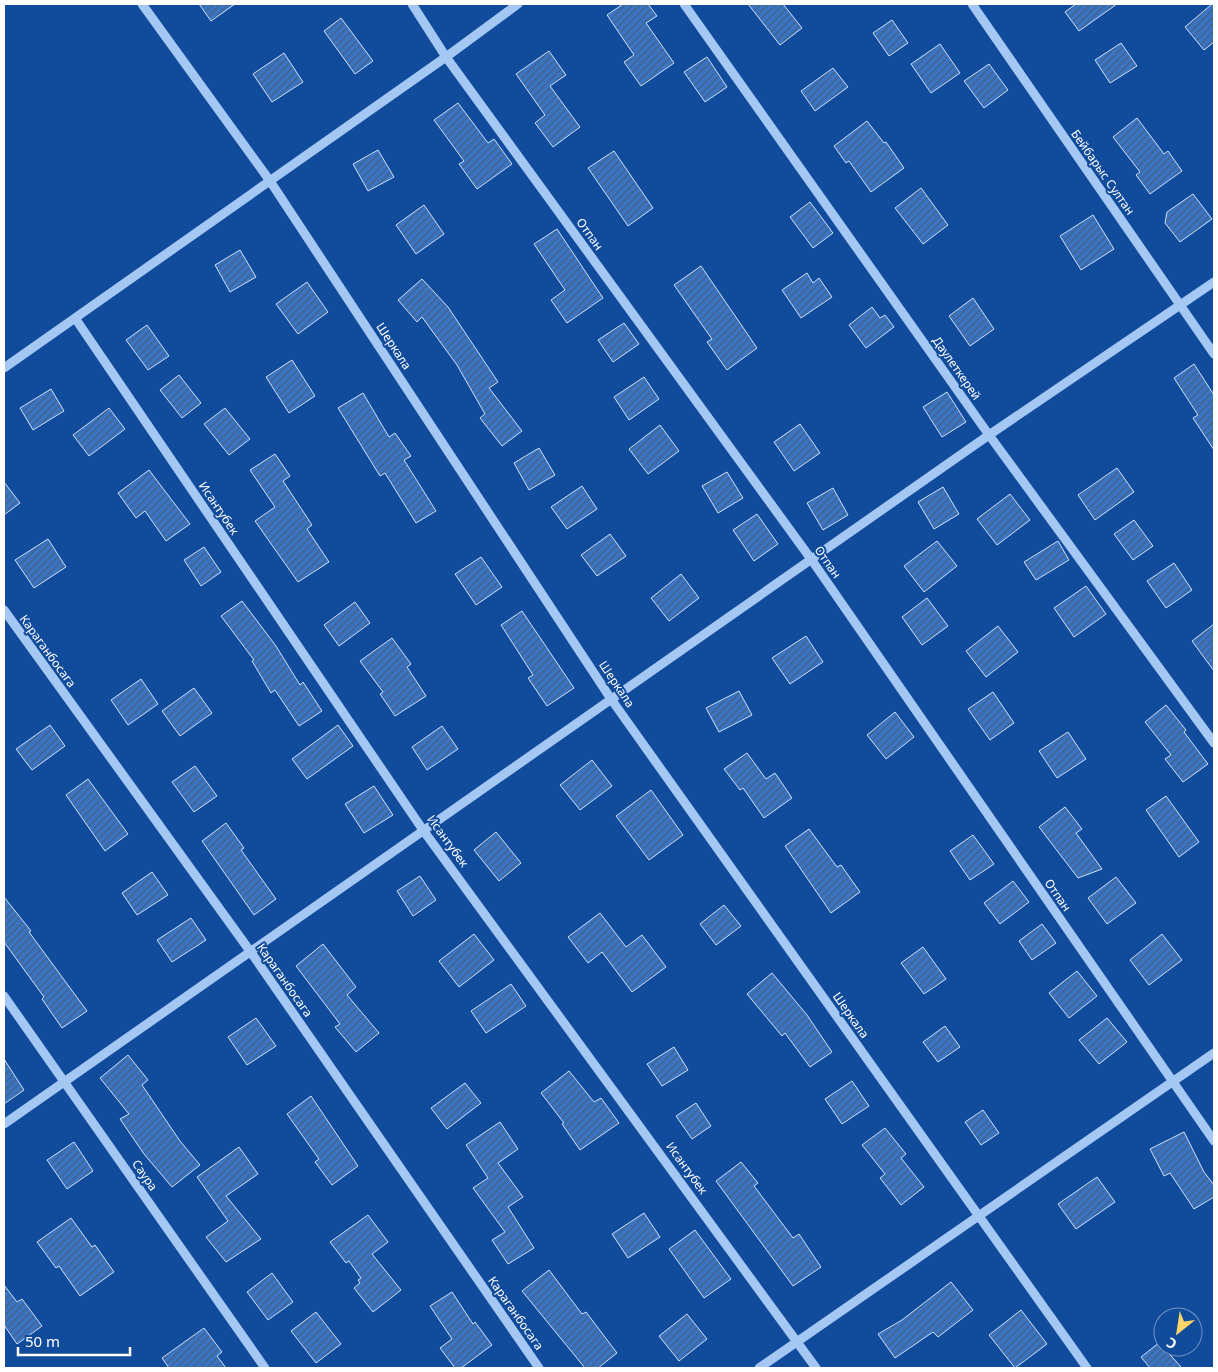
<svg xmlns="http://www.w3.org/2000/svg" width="1218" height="1372" viewBox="0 0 1218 1372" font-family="'Noto Sans',sans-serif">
	<defs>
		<pattern id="building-hatch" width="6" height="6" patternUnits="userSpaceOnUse" patternTransform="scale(1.25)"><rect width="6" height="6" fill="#3a74c2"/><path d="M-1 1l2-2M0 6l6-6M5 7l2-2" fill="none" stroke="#436087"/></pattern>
	</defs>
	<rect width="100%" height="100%" fill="#114b9b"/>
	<path fill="url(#building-hatch)" stroke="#cde2fe" d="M199 4H235L211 21Z
		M623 4H648L657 16 646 23 674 63 641 86 624 62 634 55 607 15Z
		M748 4H783L802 28 780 45Z
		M1076 4H1117L1079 31 1065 12Z
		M1212 4H1214V42L1204 50 1185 27Z
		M341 18 373 61 355 74 324 31Z
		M892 20 908 43 889 56 873 33Z
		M1121 43 1137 66 1110 83 1095 60Z
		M940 44 960 73 931 93 911 64Z
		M549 51 566 75 550 86 580 127 553 147 535 123 545 115 516 74Z
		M284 53 303 82 272 102 253 74Z
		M707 57 727 87 705 102 684 72Z
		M989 64 1008 90 984 108 964 81Z
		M833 68 848 87 815 111 801 91Z
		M458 103 488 143 494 139 512 164 477 189 459 164 464 161 434 120Z
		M1137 118 1164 154 1168 151 1182 171 1150 194 1136 175 1140 172 1113 137Z
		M867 121 884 143 886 142 904 168 871 192 849 161 846 163 834 146Z
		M378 150 394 177 368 191 353 164Z
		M614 151 653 208 628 226 588 168Z
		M921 188 948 225 923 244 895 208Z
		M1193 194 1212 219 1180 242 1165 223 1167 212Z
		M810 202 833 233 813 248 790 217Z
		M424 205 444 234 416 254 396 225Z
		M1093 215 1114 249 1081 270 1060 236Z
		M557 229 603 298 567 323 551 300 565 290 534 244Z
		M240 250 256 277 230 292 215 265Z
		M701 266 757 348 727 370 707 342 712 339 674 285Z
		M807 273 813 283 819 278 832 297 801 318 782 290Z
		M422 279 448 307 498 382 489 388 522 431 502 446 480 418 485 414 457 365 422 317 417 322 398 300Z
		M307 282 328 312 298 334 276 304Z
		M973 298 994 329 970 346 949 316Z
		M872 307 880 318 885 315 894 327 866 348 849 325Z
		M624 323 639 344 613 362 598 340Z
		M147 325 169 356 148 370 126 340Z
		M292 360 315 396 289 413 266 377Z
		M1194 364 1214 395V450L1193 418 1198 415 1174 378Z
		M179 375 201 403 182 418 160 390Z
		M644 377 659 399 629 420 614 397Z
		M51 389 64 411 33 430 20 408Z
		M947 392 966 422 942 437 923 407Z
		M363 393 389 437 395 433 411 456 404 460 436 511 416 523 385 473 380 476 338 408Z
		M109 408 125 429 89 456 73 435Z
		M225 408 250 439 229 455 204 424Z
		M800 424 820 453 794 471 774 442Z
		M660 425 679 451 648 474 629 449Z
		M539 448 555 475 529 490 514 463Z
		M275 454 290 476 283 481 312 525 307 529 329 562 298 582 255 521 275 507 250 470Z
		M1117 468 1134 492 1095 520 1078 495Z
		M149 470 190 524 166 541 145 511 136 518 118 493Z
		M727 472 743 498 718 513 702 486Z
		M4 482 20 503 4 515Z
		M582 486 597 509 567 529 551 507Z
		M943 487 959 514 934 529 918 502Z
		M833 488 848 515 823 530 807 503Z
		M1010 494 1030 520 997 545 977 519Z
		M757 514 778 544 754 561 733 530Z
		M1134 520 1153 546 1133 560 1114 534Z
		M610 534 626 556 597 576 581 555Z
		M48 539 66 567 34 588 15 560Z
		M937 541 957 566 924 592 904 566Z
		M1058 541 1069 560 1036 580 1024 562Z
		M204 547 221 572 201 586 184 560Z
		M481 557 502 587 476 605 455 574Z
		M1174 563 1192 590 1166 608 1147 581Z
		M681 574 699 598 669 621 651 598Z
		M1086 586 1106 614 1074 637 1054 608Z
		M927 598 948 626 922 645 902 617Z
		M242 601 276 646 300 685 303 682 322 711 299 726 275 690 271 693 252 661 254 660 221 616Z
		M355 602 370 623 339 646 324 625Z
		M522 611 574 688 547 706 528 678 533 675 501 625Z
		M1214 624V671L1192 641Z
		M998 626 1018 652 986 677 966 651Z
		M806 636 823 662 790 684 772 658Z
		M392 638 411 664 407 667 426 696 395 716 380 694 383 692 360 661Z
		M141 679 158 704 128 725 111 700Z
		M194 688 212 713 180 736 162 711Z
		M739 691 752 715 719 732 706 708Z
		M993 692 1014 723 990 740 968 709Z
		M1166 705 1186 730 1184 732 1208 764 1183 782 1165 759 1171 755 1145 722Z
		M895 712 914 737 886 759 867 735Z
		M50 725 65 746 32 770 16 749Z
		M338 725 353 746 307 779 292 759Z
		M442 726 458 749 427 770 412 747Z
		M1068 732 1086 759 1057 778 1039 751Z
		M747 753 766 779 775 773 792 798 764 818 743 788 740 790 724 769Z
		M592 760 612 786 580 810 560 785Z
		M195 766 217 796 194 812 172 782Z
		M88 779 128 834 105 851 66 795Z
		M374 786 393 815 364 833 345 804Z
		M651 790 683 835 649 860 616 816Z
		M1166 796 1199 842 1179 857 1146 810Z
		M1065 807 1082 829 1076 833 1102 869 1078 878 1039 827Z
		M226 823 244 848 241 850 276 899 254 915 202 841Z
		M809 829 837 867 841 865 860 892 831 913 785 846Z
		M496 832 521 863 499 881 474 850Z
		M973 835 994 864 970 880 950 851Z
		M152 872 168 895 137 915 122 893Z
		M420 876 436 900 413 916 397 891Z
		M1116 877 1136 903 1107 924 1088 898Z
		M1013 881 1029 902 1000 924 984 903Z
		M4 897 31 931 29 932 87 1011 62 1028 42 999 44 997 4 942Z
		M724 905 741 926 716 945 700 924Z
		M600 913 626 947 642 935 666 967 632 992 602 952 588 963 568 937Z
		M191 918 206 940 172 962 157 940Z
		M1042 924 1056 943 1032 960 1019 941Z
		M474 934 494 960 459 987 439 961Z
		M1162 934 1182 960 1149 985 1130 960Z
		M323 944 356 987 347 995 379 1033 356 1052 335 1027 340 1024 296 966Z
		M923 947 946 979 924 994 901 963Z
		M1077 971 1097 996 1069 1018 1049 993Z
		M772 973 807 1015 832 1052 810 1067 785 1033 782 1036 747 994Z
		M511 984 526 1006 486 1033 471 1011Z
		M256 1018 276 1046 247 1065 228 1037Z
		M1107 1018 1127 1042 1099 1064 1079 1040Z
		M945 1026 960 1047 938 1062 923 1042Z
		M674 1047 688 1070 662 1086 647 1064Z
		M128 1055 148 1080 142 1085 180 1141 200 1165 172 1187 144 1154 120 1119 129 1114 100 1078Z
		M4 1059 24 1090 4 1104Z
		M569 1071 594 1102 601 1098 619 1123 580 1150 562 1124 564 1123 541 1093Z
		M852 1081 869 1106 842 1124 825 1099Z
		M465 1083 481 1103 447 1129 431 1108Z
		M311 1096 358 1166 332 1185 315 1162 319 1159 287 1114Z
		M696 1103 711 1126 692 1139 676 1116Z
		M983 1110 999 1133 981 1145 965 1122Z
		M500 1122 518 1149 498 1163 523 1197 508 1207 534 1248 508 1264 492 1240 505 1232 473 1188 488 1178 466 1145Z
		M885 1128 906 1154 901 1158 924 1187 901 1205 880 1178 885 1174 862 1145Z
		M1184 1132 1204 1172 1214 1185V1197L1194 1209 1170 1173 1164 1176 1150 1149Z
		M74 1142 93 1171 67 1189 47 1160Z
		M239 1147 258 1174 226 1196 261 1239 226 1262 206 1237 228 1221 197 1177Z
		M741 1162 758 1183 754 1186 793 1238 799 1234 821 1267 793 1286 716 1181Z
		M1097 1177 1115 1202 1076 1229 1058 1204Z
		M644 1213 660 1237 628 1258 612 1234Z
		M368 1215 388 1242 372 1254 401 1290 373 1312 354 1288 360 1283 358 1280 361 1278 349 1261 346 1263 330 1242Z
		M71 1218 92 1247 95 1245 114 1272 80 1296 59 1266 56 1268 37 1242Z
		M695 1230 731 1279 704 1298 669 1249Z
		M549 1270 582 1314 586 1312 617 1353 598 1368H585L522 1291Z
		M272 1273 293 1302 268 1320 247 1292Z
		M951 1282 973 1310 938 1337 933 1332 895 1358 878 1334 902 1320Z
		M4 1285 17 1302 22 1299 42 1326 17 1344 4 1325Z
		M452 1292 473 1324 475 1322 492 1345 461 1368H455L440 1348 452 1339 430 1306Z
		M1021 1310 1047 1344 1015 1368 989 1335Z
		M316 1312 341 1344 316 1363 291 1331Z
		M687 1314 707 1339 679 1361 659 1336Z
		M204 1328 222 1352 217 1356 226 1368H169L162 1358Z
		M1160 1342 1163 1347 1182 1368H1150L1141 1357Z"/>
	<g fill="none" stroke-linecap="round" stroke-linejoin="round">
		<path stroke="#a5c7f4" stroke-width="9" d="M142 4 270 181 611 699 1087 1368
			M412 4 446 57 811 559 1214 1141
			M684 4 989 435 1214 743
			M972 4 1214 354
			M75 318 423 830 816 1368
			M4 368 446 57 518 4
			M4 610 250 951 539 1368
			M4 996 265 1368
			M4 1124 989 435 1214 282
			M759 1368 1214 1053"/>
	</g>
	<g text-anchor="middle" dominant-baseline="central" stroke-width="4" stroke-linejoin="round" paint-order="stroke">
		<g font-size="12" fill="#fff" stroke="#114b9b">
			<text transform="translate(1103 172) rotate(55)">Бейбарыс Султан</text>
			<text transform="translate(590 234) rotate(54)">Отпан</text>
			<text transform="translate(394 346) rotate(57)">Шеркала</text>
			<text transform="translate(957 368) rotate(55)">Даулеткерей</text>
			<text transform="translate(219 508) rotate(56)">Исантубек</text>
			<text transform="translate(828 562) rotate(55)">Отпан</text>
			<text transform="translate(48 651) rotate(54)">Караганбосага</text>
			<text transform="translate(617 684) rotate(56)">Шеркала</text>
			<text transform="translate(448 841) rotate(54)">Исантубек</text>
			<text transform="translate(1058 895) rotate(55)">Отпан</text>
			<text transform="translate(285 980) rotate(55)">Караганбосага</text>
			<text transform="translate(851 1015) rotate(55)">Шеркала</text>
			<text transform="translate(687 1168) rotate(54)">Исантубек</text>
			<text transform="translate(145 1175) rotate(55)">Саура</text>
			<text transform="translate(516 1313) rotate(55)">Караганбосага</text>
		</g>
	</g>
	<rect width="1218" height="1372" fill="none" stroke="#ffffff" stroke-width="10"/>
	<g transform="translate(1178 1332) rotate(210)"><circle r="24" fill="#114b9b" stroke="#7093c3"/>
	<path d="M0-4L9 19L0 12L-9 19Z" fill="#ffd668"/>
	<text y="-8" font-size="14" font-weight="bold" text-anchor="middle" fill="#ffffff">С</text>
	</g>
	<path d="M18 1347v8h112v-8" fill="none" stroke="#ffffff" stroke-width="2.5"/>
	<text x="25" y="1347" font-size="15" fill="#ffffff" stroke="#114b9b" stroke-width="4" paint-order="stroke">50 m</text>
</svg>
